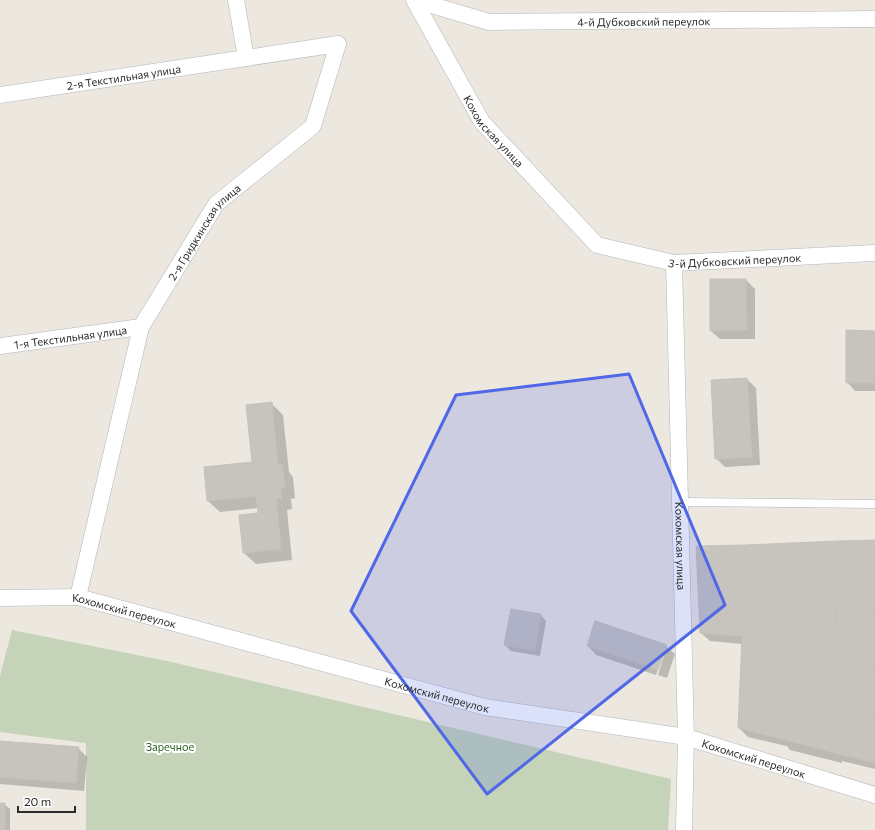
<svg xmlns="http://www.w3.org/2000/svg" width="875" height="830" viewBox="0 0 875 830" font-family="Commissioner,sans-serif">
	<rect width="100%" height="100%" fill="#ece7df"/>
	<path fill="#c5d4b8" d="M12 630 167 661 671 779 668 830H86V743L0 732V676Z"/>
	<path fill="#0003" d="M746 280 755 289V339H720L711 331Z
		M875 332V391H855L847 382Z
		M747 379 756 388 760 465 725 467 716 458Z
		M271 403 283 415 289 472 293 477 295 498 291 499 292 509 287 510 292 560 256 564 244 553 259 514 258 508 220 512 208 501 253 463Z
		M875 541V769L842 761V763L790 750 786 745V746L748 737 739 728 742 644 710 641 701 633 697 547Z
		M541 615 546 621 540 656 511 651 505 645Z
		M588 646H666L675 654 667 678 658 675 666 649H664L656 675 596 655Z
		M0 742 78 748 87 757 84 791 0 784Z
		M0 804H4L10 809V830H0Z"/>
	<path fill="#c7c3be" stroke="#c7c2b9" d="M710 279H746L747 330 710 331Z
		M846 330 875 331V383H846Z
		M747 378 752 457 715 459 711 380Z
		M272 402 278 465 282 464 285 487 280 488 282 498H276L281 549 243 553 239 515 258 513 256 496 207 501 204 467 252 462 246 405Z
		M875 540V608L837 607 839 541Z
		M839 541 835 644 784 640 791 543Z
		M791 543 784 640 742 636 745 545Z
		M745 545 742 636 700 633 696 546Z
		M837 607 875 608V669L834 667Z
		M511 609 541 614 535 651 504 645Z
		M595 621 667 645 658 670 587 646Z
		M742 636 784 640 778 738 738 728Z
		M784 640 835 644 831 752 778 738Z
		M834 667 875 669V716L833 712Z
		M833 712 875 716V763L831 752Z
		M0 741 79 747 76 783 0 777Z
		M0 803H5V830H0Z"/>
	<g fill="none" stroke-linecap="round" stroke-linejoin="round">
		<g stroke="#b2b5bd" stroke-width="9">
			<path id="lane" d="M680 502 875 504"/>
		</g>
		<g stroke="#b2b5bd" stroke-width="17">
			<g id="street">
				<path id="s1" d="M414 0 482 122 597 245 674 263 875 253"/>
				<path id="s2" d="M415 0 489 22 875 19"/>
				<path id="s3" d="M0 95 246 58"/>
				<path id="s4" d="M674 263 686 737 684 830"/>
				<path id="s5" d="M0 346 141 327"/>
				<path id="s6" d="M78 597 141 327 216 204 313 126 338 44 246 58 236 0"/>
				<path id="s7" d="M0 598 78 597 485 707 686 737 875 795"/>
			</g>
		</g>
		<use href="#lane" stroke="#fff" stroke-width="8"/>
		<use href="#street" stroke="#fff" stroke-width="16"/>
	</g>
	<path fill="#5067e7" fill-opacity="0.2" stroke="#5067e7" stroke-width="3" stroke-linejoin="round" d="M629 374 725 605 487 794 351 611 456 395Z"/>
	<g text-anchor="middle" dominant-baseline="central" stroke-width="4" stroke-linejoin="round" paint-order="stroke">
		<g font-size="11" fill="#2b2b2b" stroke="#fff">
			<text stroke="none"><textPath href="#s2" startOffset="232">4-й Дубковский переулок</textPath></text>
			<text stroke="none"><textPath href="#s3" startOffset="125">2-я Текстильная улица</textPath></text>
			<text stroke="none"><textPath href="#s1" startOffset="154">Кохомская улица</textPath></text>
			<text stroke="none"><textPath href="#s6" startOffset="392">2-я Гридкинская улица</textPath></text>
			<text stroke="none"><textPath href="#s1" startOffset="448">3-й Дубковский переулок</textPath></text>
			<text stroke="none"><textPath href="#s5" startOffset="71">1-я Текстильная улица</textPath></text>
			<text stroke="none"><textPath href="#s4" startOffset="283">Кохомская улица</textPath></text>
			<text stroke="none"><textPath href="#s7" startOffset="126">Кохомский переулок</textPath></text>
			<text stroke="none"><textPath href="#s7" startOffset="450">Кохомский переулок</textPath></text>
			<text stroke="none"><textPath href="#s7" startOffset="774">Кохомский переулок</textPath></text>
		</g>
		<g font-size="11" fill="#2d6122" stroke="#fff">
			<text x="170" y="746">Заречное</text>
		</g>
	</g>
	<path d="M18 806v6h57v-6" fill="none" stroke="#2b2b2b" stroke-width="2"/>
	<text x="24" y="806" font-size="12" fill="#2b2b2b" stroke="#ffffff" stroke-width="3" paint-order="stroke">20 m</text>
</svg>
